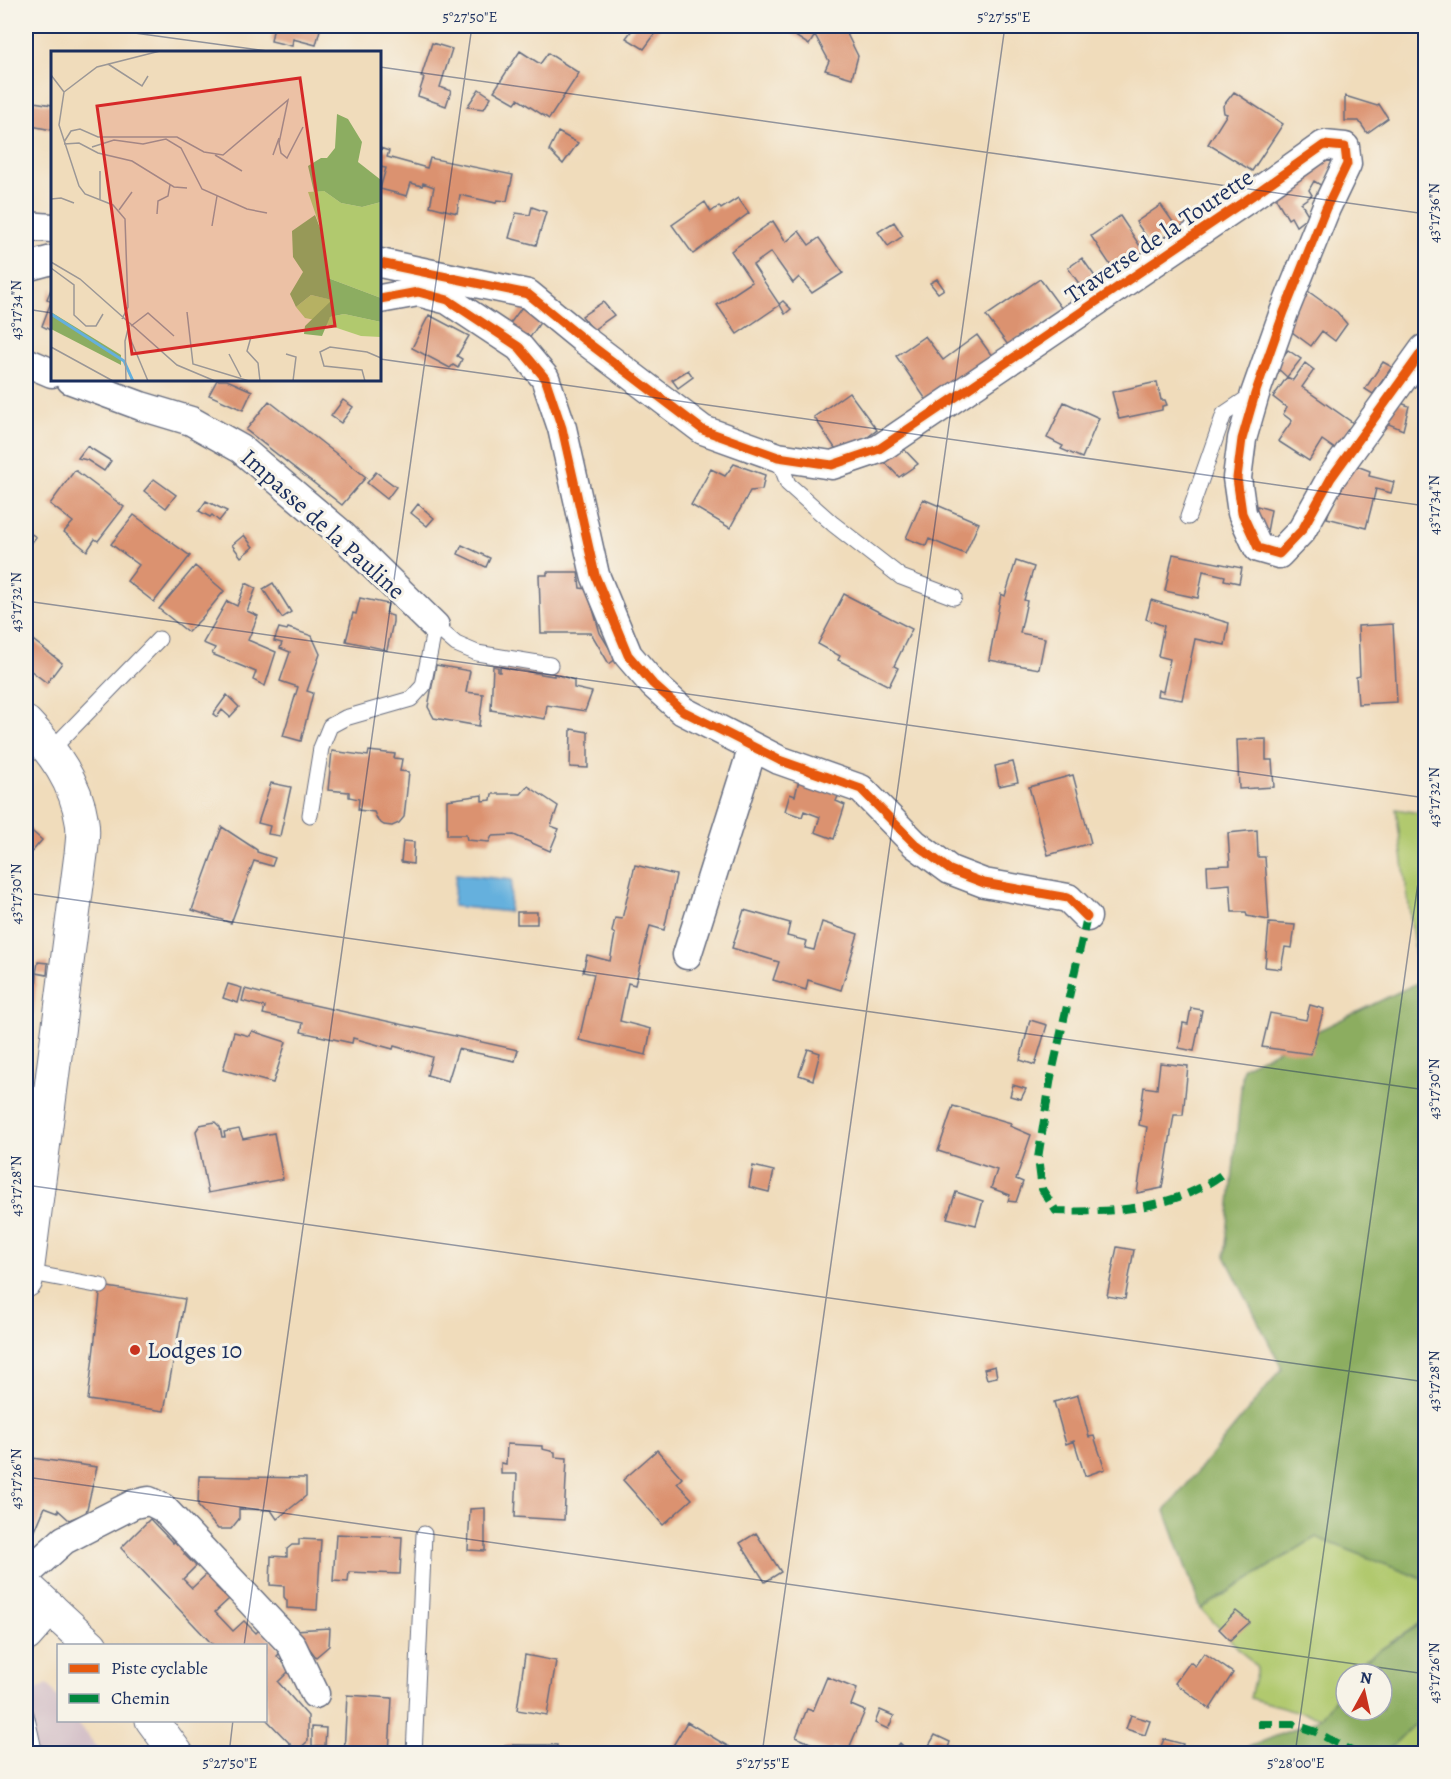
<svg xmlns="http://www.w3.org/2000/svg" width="1451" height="1779" viewBox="0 0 1451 1779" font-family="Alegreya,serif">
	<rect width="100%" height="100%" fill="#f7f3e8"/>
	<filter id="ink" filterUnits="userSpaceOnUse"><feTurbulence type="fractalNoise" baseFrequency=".0167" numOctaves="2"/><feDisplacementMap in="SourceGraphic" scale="12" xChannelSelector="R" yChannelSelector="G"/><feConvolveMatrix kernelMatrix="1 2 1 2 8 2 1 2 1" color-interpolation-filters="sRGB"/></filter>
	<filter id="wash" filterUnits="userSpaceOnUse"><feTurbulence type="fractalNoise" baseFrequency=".008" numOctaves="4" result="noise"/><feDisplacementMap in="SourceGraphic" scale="24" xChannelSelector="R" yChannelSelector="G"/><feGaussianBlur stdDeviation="1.35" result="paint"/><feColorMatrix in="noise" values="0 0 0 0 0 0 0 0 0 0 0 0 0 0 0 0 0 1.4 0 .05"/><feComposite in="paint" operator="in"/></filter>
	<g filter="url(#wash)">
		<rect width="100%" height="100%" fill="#f0dcbb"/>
		<path fill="#d2bdc6" d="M47 1684 58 1698V1720L76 1721 102 1753H26V1696Z"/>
		<path fill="#b1c96e" stroke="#667c66" stroke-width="1.5" d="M1396 809 1425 814V1009L1419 982Z
			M1316 1537 1425 1580V1620L1360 1663 1352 1674H1346V1683L1321 1718 1250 1698 1257 1668 1201 1609Z
			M1425 1715V1753H1384Z"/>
		<path fill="#8cad61" stroke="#546e60" stroke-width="1.5" d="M1419 982 1426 1009 1425 1580 1316 1537 1201 1609 1165 1511 1282 1369 1225 1256 1243 1067Z
			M1425 1621V1715L1384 1753H1243L1244 1749 1321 1718 1346 1683V1710H1382V1674H1352L1360 1663Z"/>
		<path fill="#65b0dd" stroke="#40709e" stroke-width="1.5" d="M456 874 512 880 509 912 453 906Z"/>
		<g id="blocks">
			<path fill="#db926f" d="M274 26H321L316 45 293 39 292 46 271 41Z
				M635 26H661L644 49 626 38Z
				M784 26H843L858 56 852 78 825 70 829 61 815 35 809 45 783 28Z
				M432 43 452 49 440 87 451 91 446 106 418 96 424 78 421 77Z
				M520 51 540 64 548 53 579 73 549 119 518 99 515 103 494 91Z
				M479 89 491 97 484 109 467 107Z
				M1234 92 1283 124 1252 171 1208 144 1227 114 1224 113 1223 106Z
				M1345 96 1377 106 1379 104 1388 118 1367 133 1359 121H1345Z
				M28 101 52 105V130L26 125Z
				M558 132 578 143 563 164 549 150Z
				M380 148 389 151 387 157 427 168 430 158 513 175 507 201 497 200 496 203 460 195 457 213 430 206 434 187 423 183 422 186 411 183 407 196 380 189 386 168 380 167Z
				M1326 153 1333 163 1322 186 1314 181 1309 190 1312 195 1301 203 1309 216 1296 226 1291 217 1288 219 1272 192Z
				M738 198 749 213 693 254 672 225 705 202 711 212 719 206 721 209Z
				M1161 205 1178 229 1165 239 1161 234 1150 242 1136 222Z
				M532 207 546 212 536 245 509 238 516 213 530 215Z
				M1120 216 1144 252 1115 272 1091 236Z
				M773 221 786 242 799 231 809 245 819 238 843 273 812 293 799 277 793 283 771 252 753 265 779 304 783 301 791 309 785 314 780 305 737 334 717 305 752 282 731 251Z
				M894 222 903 236 888 246 878 232Z
				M1082 258 1096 278 1082 288 1068 268Z
				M937 279 944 289 938 293 930 283Z
				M1040 279 1062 309 1008 345 986 316Z
				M52 287V331L42 326 51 302 47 299Z
				M1305 289 1337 312 1347 324 1335 341 1322 331 1311 346 1284 326Z
				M603 302 614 315 593 330 582 316Z
				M522 307 541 321 525 345 506 329Z
				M429 315 469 336 457 356 462 359 458 368 453 365 450 368 412 348Z
				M977 335 992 356 927 401 896 356 925 336 943 360Z
				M1288 350 1301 359 1287 377 1275 366Z
				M1383 362 1392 367 1373 394 1365 389Z
				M1305 363 1314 370 1302 387 1353 423 1335 449 1322 440 1309 461 1278 441 1292 421 1283 414 1287 408 1273 397 1287 377 1293 380Z
				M688 370 693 377 678 388 672 380Z
				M217 380H227L252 391 243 410 209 395Z
				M1157 382 1161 400H1165L1167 405 1162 406V410L1119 419 1112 392Z
				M849 392 877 430 856 446 839 454 814 417Z
				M343 400 353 407 341 423 331 416Z
				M269 401 366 477 342 505 246 430Z
				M1064 402 1099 418 1082 458 1061 449 1063 446 1047 438Z
				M1398 402 1409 406 1403 430 1384 422Z
				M899 444 918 464 899 477 880 457Z
				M87 446 111 461 104 471 87 460 78 458Z
				M1349 463 1370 471 1369 476 1394 482 1391 493 1376 489 1366 528 1327 518 1339 479Z
				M734 464 765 475 762 490 750 491 730 528 691 505 711 469 725 476Z
				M75 470 124 507 98 541 95 539 87 551 64 532 73 522 50 504Z
				M376 472 396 487 387 499 367 483Z
				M154 479 176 495 166 508 144 491Z
				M923 499 979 523 965 554 929 539 926 546 906 538Z
				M206 501 227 511 219 521 212 515 210 517 199 511Z
				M418 504 434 518 427 526 411 513Z
				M1257 506 1271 510 1267 532 1253 529Z
				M134 515 190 556 154 602 127 581 139 565 111 544Z
				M27 531 36 537 29 546 26 543Z
				M244 535 253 547 241 557 232 545Z
				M462 545 490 558 486 567 458 554Z
				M1173 554 1242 568 1239 583 1224 580 1225 576 1203 571 1198 598 1165 591Z
				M1016 561 1034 567 1024 600 1027 601 1020 633 1045 638 1039 669 989 660 1001 594 1005 596Z
				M195 566 224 591 201 619 188 632 159 609Z
				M547 572H578L580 588 587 589 600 633 616 659 609 664 591 633H541L539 575H547Z
				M246 583 256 588 247 611 258 616 248 640 276 652 265 686 253 680 256 672 212 654 215 648 203 643 227 601 237 606Z
				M273 583 291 612 282 618 263 589Z
				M844 594 912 629 894 666 898 668 889 686 838 660 840 656 818 644Z
				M360 598 388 604 386 614 393 616V622L387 650 346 641 353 613 356 614Z
				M1151 600 1229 623 1225 645 1195 639 1182 700 1157 696 1158 690 1163 692 1170 659 1158 656 1164 626 1146 619Z
				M1393 624 1397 702 1358 704 1356 677 1360 676 1358 626Z
				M279 628 287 630 288 628 312 636 320 654 307 691 313 693 301 741 283 736 298 687 280 681 290 652 280 648 282 643 274 641Z
				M29 637 62 663 47 683 26 667V642Z
				M436 665 470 671 466 692 483 694 479 726 434 718 428 707Z
				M493 666 498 667V672H500V667L554 676V674L574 680V688L592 692 585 711 547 705 545 719 491 710Z
				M227 695 239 707 230 717 222 710 217 717 213 714Z
				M571 729 588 732V768L570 767Z
				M1266 739V760H1272L1274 787 1239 789 1237 740Z
				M332 751 368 756 369 751 395 754 394 758 402 759 400 771 409 772 404 817 399 823 392 826 384 825 378 821 374 812 358 810 359 799 349 797V792L328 790Z
				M1013 762 1018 782 999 786 995 766Z
				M1073 775 1091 843 1048 855 1029 787Z
				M799 780 839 794 836 801 845 805 834 839 815 832 820 817 804 811 802 817 785 811 790 794 795 796Z
				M271 783 291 787 280 836 268 834 270 826 258 823Z
				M528 786 558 806 551 826 559 829 550 851 514 835 492 836 489 842 467 840 466 835H447V800L482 795V801L491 800 492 794H521Z
				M26 826 42 840 31 853 26 848Z
				M222 827 257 850V852L275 858 272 866 254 861 231 923 192 910Z
				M1257 830 1258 857H1265L1269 920 1247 916 1246 912H1232L1230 884 1208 886 1207 866 1230 865 1228 833Z
				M403 841 414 842 413 864 401 862Z
				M635 865 676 875 664 930 650 926 635 985 628 983 620 1021 651 1029 646 1055 579 1040 594 974 583 972 587 955 610 961 615 934 612 932 615 918 622 919Z
				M744 910 790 923 787 936 807 941 805 948 814 950 822 922 858 934 841 990 808 980 806 990 773 980 779 962 732 948Z
				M517 912H537V924H517Z
				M1269 923 1295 925 1292 948 1285 947 1281 969 1265 967Z
				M38 962 48 963 47 975 36 973Z
				M26 974 37 975 33 1015 26 1014Z
				M228 984 242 988 238 1003 223 998Z
				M245 989 268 995 518 1050 515 1061 458 1049 448 1081 427 1075 432 1057 394 1046 393 1049 353 1038 352 1043 301 1032 303 1023 263 1014 265 1007 242 1001Z
				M1310 1005 1324 1009 1311 1054 1262 1047 1270 1013 1306 1020Z
				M1191 1008 1202 1010 1194 1051 1179 1048 1183 1023 1188 1024Z
				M1030 1020 1047 1025 1035 1065 1020 1060Z
				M252 1031 286 1042 273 1083 223 1070 234 1032 249 1036Z
				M808 1049 820 1053 813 1080 799 1075Z
				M1160 1063 1188 1066 1183 1115H1174L1162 1188 1137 1193 1147 1127 1139 1125 1144 1087 1157 1089Z
				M1013 1085 1026 1089 1021 1099 1010 1096Z
				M953 1106 1011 1123 1010 1126 1031 1135 1016 1179 1023 1182 1016 1202 1008 1201 1010 1195 991 1188 997 1170 938 1151Z
				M215 1122 220 1127 222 1137H225L224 1132 239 1129 243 1139 274 1133 283 1179 208 1193 196 1131 200 1125Z
				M753 1166 774 1171 769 1192 749 1187Z
				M956 1192 983 1201 976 1225 947 1218Z
				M1117 1247 1134 1250 1125 1299 1107 1296Z
				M101 1286 185 1299 164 1411 88 1400Z
				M995 1366 997 1377 987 1379 984 1369Z
				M1078 1395 1089 1437 1094 1436 1105 1469 1085 1476 1074 1441 1066 1444 1054 1402Z
				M507 1444 542 1446V1449L555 1452V1457L567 1458 564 1520 515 1517 517 1474H501V1463L506 1464Z
				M657 1450 682 1478 677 1483 692 1499 663 1525 623 1480Z
				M32 1458 97 1467 86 1513 69 1520 58 1510V1512L45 1507 31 1540 26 1544V1471Z
				M199 1476 306 1478V1496L277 1519 271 1510 239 1509V1519L231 1529H218L198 1506Z
				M485 1508V1551L468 1550 470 1509Z
				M150 1519 173 1543 176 1539 187 1551 184 1554 196 1566 183 1579 192 1588 209 1572 220 1583 216 1587 229 1599 215 1612 233 1631 244 1621 256 1633 260 1629 281 1652 277 1656 290 1670 278 1682 308 1716V1741L297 1751 266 1719V1646H214L121 1548Z
				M756 1533 781 1572 765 1582 740 1543Z
				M336 1534 402 1537 400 1574 349 1572 348 1582 333 1581Z
				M299 1539 321 1540 317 1610 287 1608V1601L284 1597V1586L270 1585 271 1556 287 1557V1549L292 1545H299Z
				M1236 1611 1250 1622 1230 1640 1219 1629Z
				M330 1628 329 1646 316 1657 295 1630Z
				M1204 1653 1233 1673 1210 1709 1175 1683 1190 1662 1195 1666Z
				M525 1655 556 1661 547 1715 517 1710Z
				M827 1677 857 1689 851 1705 865 1711 847 1753 833 1747 831 1752 796 1737 807 1709 813 1711Z
				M347 1695 392 1698 389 1754H344Z
				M880 1710 894 1716 888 1729 875 1723Z
				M1131 1715 1150 1721 1145 1735 1126 1729Z
				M687 1722 731 1748 728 1754H679L671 1749Z
				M312 1727 326 1728 325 1746H312Z
				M935 1735 950 1742 946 1754 928 1747Z
				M1164 1739 1183 1744 1181 1754H1158Z
				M900 1743 911 1754H891Z
				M505 1745H557V1754H505Z"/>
		</g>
	</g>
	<g filter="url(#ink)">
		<use href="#blocks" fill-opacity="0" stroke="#666c7f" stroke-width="1.5"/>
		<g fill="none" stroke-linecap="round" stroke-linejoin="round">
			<g stroke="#666c7f" stroke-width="17">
				<path id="service" d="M778 457 788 484 833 524 901 577 954 597
					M1188 517 1224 414 1252 395
					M51 750 159 639
					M310 815 321 748 330 726 345 718 411 699 423 686 435 626 456 644 477 653 550 665
					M26 1272 101 1286
					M26 1714 35 1754
					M414 1754 424 1534"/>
			</g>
			<g stroke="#666c7f" stroke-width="31">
				<path id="minor" d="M26 226 52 228
					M380 263 528 294 583 339 703 430 778 457 832 465 879 449 1252 196 1324 145 1345 147 1347 164 1326 208 1284 312 1255 394 1242 439 1237 478 1242 513 1258 548 1279 554 1302 530 1331 478 1424 349
					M26 267 52 260
					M380 299 418 292 448 300 519 347 545 378 562 428 595 575 628 655 653 684 683 711 779 760 861 789 915 844 950 870 984 883 1068 898 1087 917
					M26 362 52 373
					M71 380 141 406 191 421 241 449 338 531 435 626
					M687 955 753 747
					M26 1574 64 1540 134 1504 149 1501 163 1508 291 1644 315 1694"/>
			</g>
			<g stroke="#666c7f" stroke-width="35">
				<path id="tertiary" d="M26 723C53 751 76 782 82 822 84 832 82 844 81 854L26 1281
					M26 1635 50 1608"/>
			</g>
			<g stroke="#666c7f" stroke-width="35">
				<path id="secondary" d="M26 1586 91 1646
					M152 1720 177 1754"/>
			</g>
			<use href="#service" stroke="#fff" stroke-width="15"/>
			<use href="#minor" stroke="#fff" stroke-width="28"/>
			<use href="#tertiary" stroke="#fff" stroke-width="33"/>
			<use href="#secondary" stroke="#fff" stroke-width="33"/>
			<path stroke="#00873e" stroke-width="8" stroke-dasharray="15 8" stroke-linecap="butt" d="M1087 917 1051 1077 1038 1158 1042 1189 1056 1211C1112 1213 1175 1209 1221 1175
				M1258 1724H1293L1316 1732 1357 1754"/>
			<g stroke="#f7f3e8" stroke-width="13">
				<path id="cycleway" d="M380 263 528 294 583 339 703 430 778 457 832 465 879 449 1252 196 1324 145 1345 147 1347 164 1326 208 1284 312 1255 394 1242 439 1237 478 1242 513 1258 548 1279 554 1302 530 1331 478 1424 349
					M380 299 418 292 448 300 519 347 545 378 562 428 595 575 628 655 653 684 683 711 779 760 861 789 915 844 950 870 984 883 1068 898 1087 917"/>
			</g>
			<use href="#cycleway" stroke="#e8590c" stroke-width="9"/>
		</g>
	</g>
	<path fill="none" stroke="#1b2f5e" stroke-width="1.5" stroke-opacity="0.45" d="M83 26 275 52M380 67 1426 214M26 309 52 313M380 359 1426 506M26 601 1426 798M26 893 1426 1090M26 1185 1426 1382M26 1477 1426 1674M244 1646 472 26M229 1754 233 1720M762 1754 1005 26M1295 1754 1426 826"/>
	<circle fill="#c8321e" stroke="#f7f3e8" stroke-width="2" cx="135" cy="1350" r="6"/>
	<g text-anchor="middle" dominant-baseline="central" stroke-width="6" stroke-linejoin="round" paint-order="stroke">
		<g font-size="24" fill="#1b2f5e" stroke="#f7f3e8">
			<text transform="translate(1159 236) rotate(-34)">Traverse de la Tourette</text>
			<text transform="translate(323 524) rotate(42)">Impasse de la Pauline</text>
		</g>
		<g font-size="24" fill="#1b2f5e" stroke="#f7f3e8" text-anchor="start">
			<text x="147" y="1350">Lodges 10</text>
		</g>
	</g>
	<g transform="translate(51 51)">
		<rect width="330" height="330" fill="#f0dcbb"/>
		<path d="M273 140 290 152 311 156 330 151V247L277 227 271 182 257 141ZM260 244 282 249 264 269 254 267 245 256ZM293 263 330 271V286L310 285 274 273 279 266Z" fill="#b1c96e"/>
		<path d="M286 63 297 68 311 91 307 111 330 129V151L311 156 290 152 273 140 263 141 257 115 270 107H276L284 97ZM264 164 271 182 277 227 330 247V271L293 263 279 266 271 285 253 283 254 275 281 249 260 244 245 256 239 243 252 221 242 206 241 180ZM0 261 70 304V314L0 278Z" fill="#8cad61"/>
		<path fill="none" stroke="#65b0dd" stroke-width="3" d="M0 263 73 310 82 330"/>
		<path fill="none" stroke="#9b9796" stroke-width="1.5" d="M57 13 91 35 97 25M0 24 13 41 8 74 28 135 34 143 62 154 74 168 77 256 71 268M13 41 46 16 109 0M13 91 20 80 29 78 47 86H126L153 101 172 104 237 49 228 92 230 102 236 107 252 76M13 93 28 92 47 102 81 110 123 136 136 137M41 96 63 89 92 93 115 88 130 97 151 138 196 158 216 162M164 104 191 120M222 104 228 87M49 120V149M0 148 10 147 23 152M68 159 81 141M106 163 107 150 117 145 119 134M161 175 166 145M0 211 29 228 126 314 164 330M0 217 23 234V264L35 275H45L52 263M136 261 142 313 198 330M80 275 97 262 123 285M200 286 196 300 207 312 209 330M79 287 97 330M0 296 62 330M178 303 190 326M235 303 245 306 242 330M75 330 74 290 78 274M314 330 311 319 273 315 269 301 279 296 316 301 330 307"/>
		<path fill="#d62828" fill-opacity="0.15" stroke="#d62828" stroke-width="3" d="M249 27 284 275 81 303 46 55Z"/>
		<rect width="330" height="330" fill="none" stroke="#1b2f5e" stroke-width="3"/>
	</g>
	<rect width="1451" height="1779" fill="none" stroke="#f7f3e8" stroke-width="66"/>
	<rect x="57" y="1644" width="210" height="78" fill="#f7f3e8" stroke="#9fa5b1" stroke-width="1.5"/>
	<rect x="69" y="1664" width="30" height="9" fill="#e8590c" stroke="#9fa5b1" stroke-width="1.5"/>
	<text x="111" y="1674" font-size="18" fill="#1b2f5e">Piste cyclable</text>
	<rect x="69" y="1694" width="30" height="9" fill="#00873e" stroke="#9fa5b1" stroke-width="1.5"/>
	<text x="111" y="1704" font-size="18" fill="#1b2f5e">Chemin</text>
	<g transform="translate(1364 1692) rotate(8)"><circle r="28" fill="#f7f3e8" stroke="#9fa5b1" stroke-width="1.5"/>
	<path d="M0-4.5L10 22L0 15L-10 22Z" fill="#c8321e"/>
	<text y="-9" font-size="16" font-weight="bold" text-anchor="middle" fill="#1b2f5e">N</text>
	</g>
	<rect x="33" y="33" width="1385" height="1713" fill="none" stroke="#1b2f5e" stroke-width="2"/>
	<g font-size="15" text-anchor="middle" fill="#1b2f5e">
		<text x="470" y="22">5°27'50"E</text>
		<text x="1004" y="22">5°27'55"E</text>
		<text transform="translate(1434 213) rotate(-90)" y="5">43°17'36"N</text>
		<text transform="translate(16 310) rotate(-90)" y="5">43°17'34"N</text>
		<text transform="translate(1434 505) rotate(-90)" y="5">43°17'34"N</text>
		<text transform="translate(16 602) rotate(-90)" y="5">43°17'32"N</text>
		<text transform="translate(1434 797) rotate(-90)" y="5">43°17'32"N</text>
		<text transform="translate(16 894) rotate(-90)" y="5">43°17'30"N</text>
		<text transform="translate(1434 1089) rotate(-90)" y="5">43°17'30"N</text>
		<text transform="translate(16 1186) rotate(-90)" y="5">43°17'28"N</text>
		<text transform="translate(1434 1381) rotate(-90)" y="5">43°17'28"N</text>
		<text transform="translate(16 1479) rotate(-90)" y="5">43°17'26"N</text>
		<text transform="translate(1434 1673) rotate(-90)" y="5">43°17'26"N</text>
		<text x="230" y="1768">5°27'50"E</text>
		<text x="763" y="1768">5°27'55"E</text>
		<text x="1296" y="1768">5°28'00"E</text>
	</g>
</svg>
